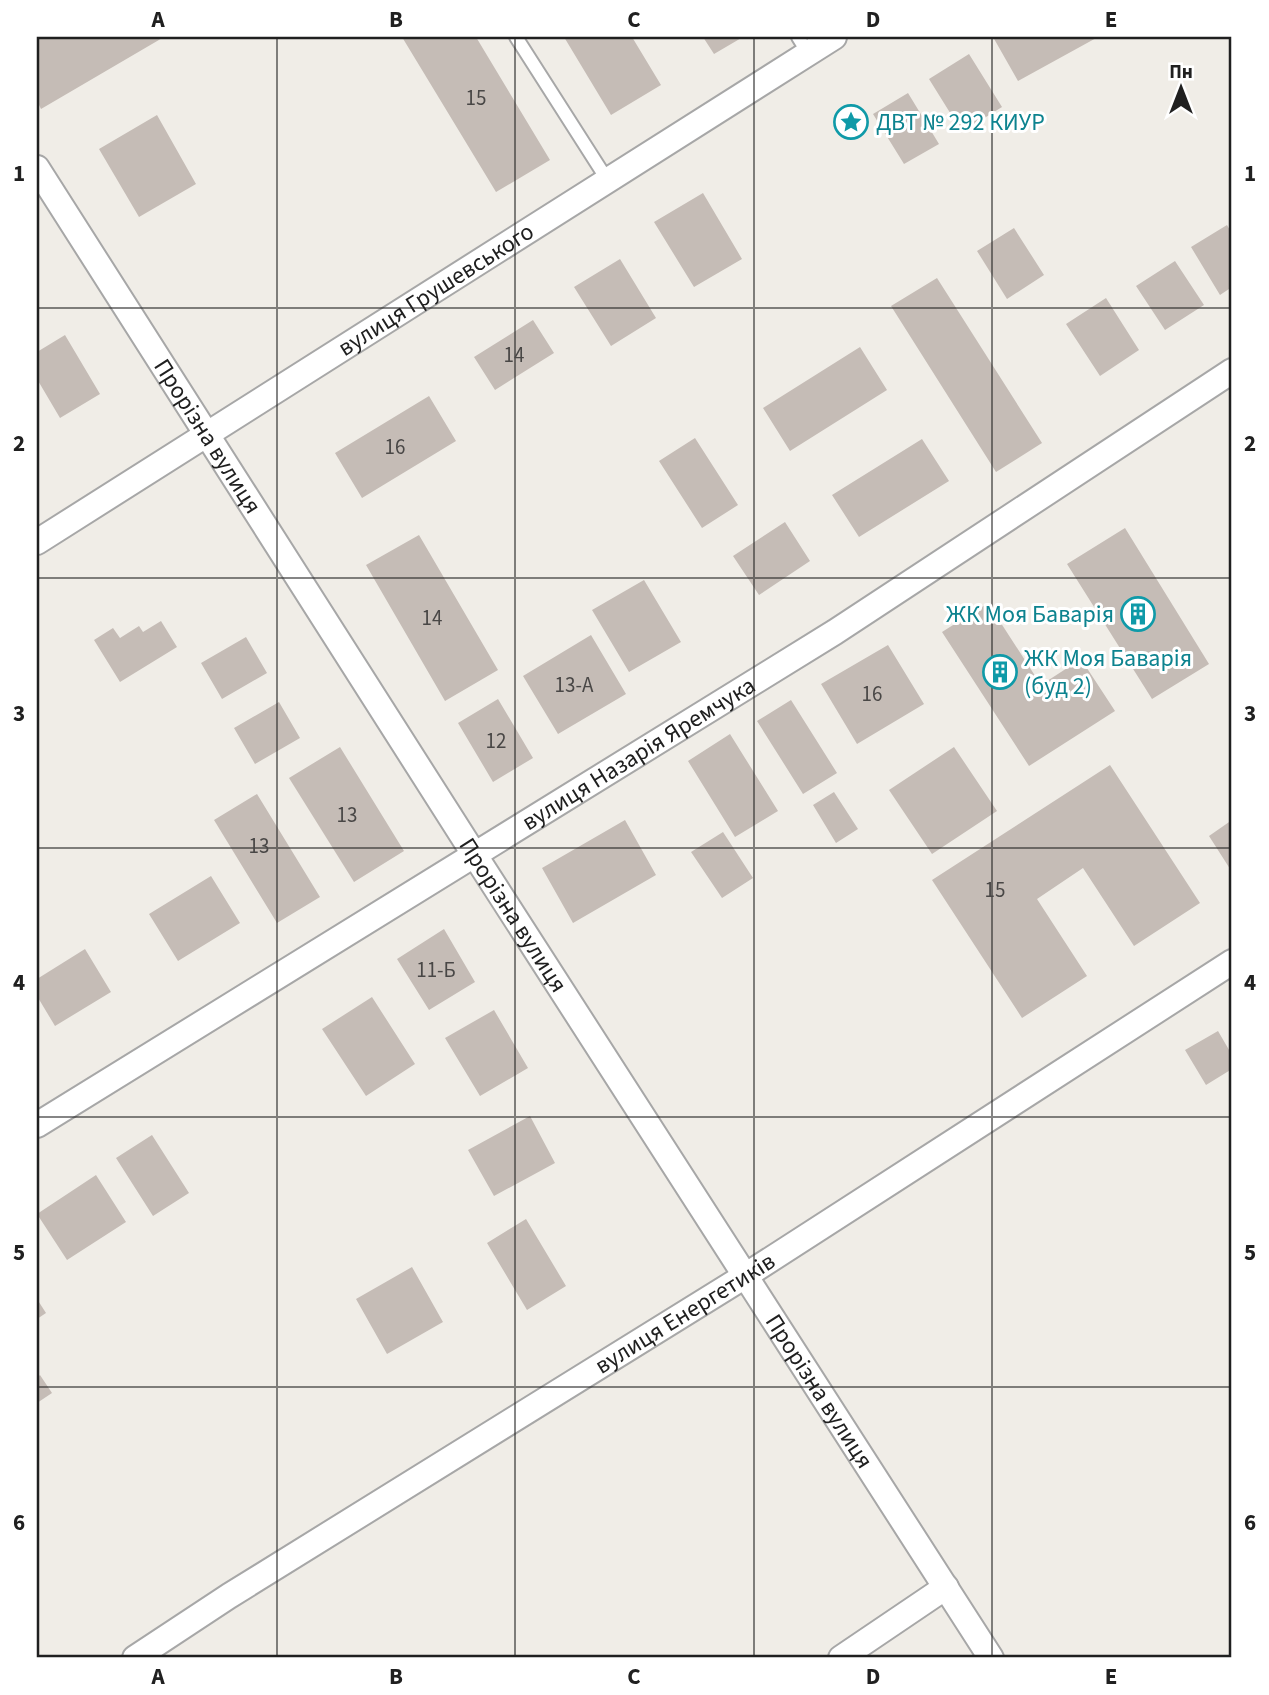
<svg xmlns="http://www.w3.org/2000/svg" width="1269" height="1695" viewBox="0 0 1269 1695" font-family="'Source Sans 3',sans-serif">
	<rect width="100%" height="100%" fill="#f0ede7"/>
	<path fill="#c5bcb6" d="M37 37H164L41 109 37 101Z
		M402 37H476L550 160 496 192Z
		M564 37H632L661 85 611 115Z
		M703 37H743L714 54Z
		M993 37H1098L1018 81Z
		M969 54 1002 107 962 132 929 79Z
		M908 93 939 144 904 164 873 114Z
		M157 115 196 184 139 217 99 149Z
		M703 193 742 259 694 287 654 222Z
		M1227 225 1232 234V287L1220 295 1191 247Z
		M1014 228 1044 275 1007 299 977 251Z
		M620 259 656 318 611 346 574 287Z
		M1175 261 1204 305 1165 330 1136 286Z
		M937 278 1042 443 996 472 891 306Z
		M1106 298 1139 350 1100 376 1066 324Z
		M533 320 554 353 495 390 474 357Z
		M65 335 100 394 60 418 37 379V352Z
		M860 347 887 390 790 451 763 408Z
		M429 396 456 441 362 498 335 453Z
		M695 438 738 505 702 528 659 461Z
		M922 439 949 481 859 537 832 495Z
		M785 522 810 561 759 595 733 556Z
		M1125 528 1209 664 1152 699 1067 564Z
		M419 535 498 670 445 701 366 565Z
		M644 580 681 642 629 672 592 610Z
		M988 603 1041 685 1081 659 1115 711 1029 766 942 632Z
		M161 621 177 647 120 682 94 640 113 628 120 638 139 626 143 632Z
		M591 635 626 694 558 734 523 676Z
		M246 637 267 673 222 699 201 663Z
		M888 645 924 704 857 744 821 684Z
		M498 699 533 758 493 782 458 723Z
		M791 700 837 773 803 794 757 721Z
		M279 702 300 738 255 764 234 728Z
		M730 734 778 811 735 837 688 761Z
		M340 747 404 851 354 882 289 778Z
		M954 747 997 811 932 854 889 790Z
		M1110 765 1200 903 1134 946 1083 868 1037 899 1087 976 1022 1018 932 880Z
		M834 792 858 829 836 843 813 805Z
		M257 794 320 897 277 923 214 820Z
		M625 820 656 875 573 923 542 868Z
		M1232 820V872L1209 836Z
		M723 832 753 878 722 898 691 852Z
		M211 876 240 923 178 961 149 914Z
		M444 929 475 982 429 1010 397 959Z
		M85 949 111 992 55 1026 37 996V979Z
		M372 997 415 1064 366 1096 322 1029Z
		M494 1010 528 1068 480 1096 445 1038Z
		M1218 1031 1232 1055V1069L1206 1085 1185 1050Z
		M530 1116 555 1163 494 1196 468 1150Z
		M152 1135 189 1193 153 1216 116 1158Z
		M96 1175 126 1222 67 1260 37 1214Z
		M526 1219 566 1286 527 1310 487 1243Z
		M412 1267 443 1322 387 1354 356 1299Z
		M37 1299 46 1313 37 1319Z
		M40 1375 52 1393 37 1403V1378Z"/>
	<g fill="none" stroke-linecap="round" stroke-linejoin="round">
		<g stroke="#a7a7a7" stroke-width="16">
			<path id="lane" d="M516 37 608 181
				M798 37 808 53"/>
		</g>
		<g stroke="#a7a7a7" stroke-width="28">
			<g id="street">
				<path id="s1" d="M37 168 474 854 991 1658"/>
				<path id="s2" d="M37 542 834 37"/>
				<path id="s3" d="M37 1125 835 632 1232 371"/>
				<path id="s4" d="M135 1658 229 1596 745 1276 1232 962"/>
				<path d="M841 1658 946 1587"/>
			</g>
		</g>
		<use href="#lane" stroke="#fff" stroke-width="12"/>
		<use href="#street" stroke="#fff" stroke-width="24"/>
	</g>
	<path fill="none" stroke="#202020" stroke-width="2" stroke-opacity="0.55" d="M277 37V1658M515 37V1658M754 37V1658M992 37V1658M37 308H1232M37 578H1232M37 848H1232M37 1117H1232M37 1387H1232"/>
	<defs>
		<g id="sight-ring" transform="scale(1.75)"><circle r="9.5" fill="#fff" stroke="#0f9aa8" stroke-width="1.5"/><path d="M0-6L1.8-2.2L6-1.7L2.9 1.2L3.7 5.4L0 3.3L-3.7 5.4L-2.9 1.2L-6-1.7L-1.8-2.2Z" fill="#0f9aa8"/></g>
		<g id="building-ring" transform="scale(1.75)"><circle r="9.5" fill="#fff" stroke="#0f9aa8" stroke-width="1.5"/><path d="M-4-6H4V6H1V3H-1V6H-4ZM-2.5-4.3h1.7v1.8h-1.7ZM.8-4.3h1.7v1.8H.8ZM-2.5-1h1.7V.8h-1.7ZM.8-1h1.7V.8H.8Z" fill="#0f9aa8"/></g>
	</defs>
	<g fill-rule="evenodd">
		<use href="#sight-ring" x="851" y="122"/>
		<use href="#building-ring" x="1138" y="614"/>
		<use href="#building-ring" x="1000" y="672"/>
	</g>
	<g text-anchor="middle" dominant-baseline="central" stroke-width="6" stroke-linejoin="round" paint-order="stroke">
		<g font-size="21" fill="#494746">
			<text x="476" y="98">15</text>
			<text x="514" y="355">14</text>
			<text x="395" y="447">16</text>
			<text x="432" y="618">14</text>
			<text x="574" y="685">13-А</text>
			<text x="872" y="694">16</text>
			<text x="496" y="741">12</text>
			<text x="347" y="815">13</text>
			<text x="259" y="846">13</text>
			<text x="995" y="890">15</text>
			<text x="436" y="970">11-Б</text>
		</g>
		<g font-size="24" fill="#0d838f" stroke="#fff" text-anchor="start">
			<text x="876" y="122">ДВТ № 292 КИУР</text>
			<text x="1114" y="614" text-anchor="end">ЖК Моя Баварія</text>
			<text x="1024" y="658">ЖК Моя Баварія<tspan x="1024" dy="28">(буд 2)</tspan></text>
		</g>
		<g font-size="24" fill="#202020" stroke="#fff">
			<text stroke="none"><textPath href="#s2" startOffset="472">вулиця Грушевського</textPath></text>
			<text stroke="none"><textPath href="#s1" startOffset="318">Прорізна вулиця</textPath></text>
			<text stroke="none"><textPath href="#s3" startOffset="707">вулиця Назарія Яремчука</textPath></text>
			<text stroke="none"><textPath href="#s1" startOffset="886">Прорізна вулиця</textPath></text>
			<text stroke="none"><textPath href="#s4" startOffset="649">вулиця Енергетиків</textPath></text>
			<text stroke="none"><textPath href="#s1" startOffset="1452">Прорізна вулиця</textPath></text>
		</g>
	</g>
	<rect width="1269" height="1695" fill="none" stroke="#ffffff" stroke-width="77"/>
	<g transform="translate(1181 88)" stroke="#ffffff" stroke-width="5" paint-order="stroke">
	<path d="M0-5L12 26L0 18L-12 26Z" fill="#202020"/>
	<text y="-10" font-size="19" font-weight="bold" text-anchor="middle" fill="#202020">Пн</text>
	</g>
	<rect x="38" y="38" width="1192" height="1618" fill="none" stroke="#202020" stroke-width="2.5"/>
	<g font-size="23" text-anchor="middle" font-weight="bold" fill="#202020">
		<text x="158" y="27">A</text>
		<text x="396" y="27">B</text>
		<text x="634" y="27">C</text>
		<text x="873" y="27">D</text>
		<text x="1111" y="27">E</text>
		<text x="19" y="181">1</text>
		<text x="1250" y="181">1</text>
		<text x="19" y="451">2</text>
		<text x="1250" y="451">2</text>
		<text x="19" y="721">3</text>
		<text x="1250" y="721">3</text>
		<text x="19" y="990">4</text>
		<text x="1250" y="990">4</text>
		<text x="19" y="1260">5</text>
		<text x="1250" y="1260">5</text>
		<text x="19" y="1530">6</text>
		<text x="1250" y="1530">6</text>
		<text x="158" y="1684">A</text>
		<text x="396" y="1684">B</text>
		<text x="634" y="1684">C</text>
		<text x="873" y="1684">D</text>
		<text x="1111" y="1684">E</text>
	</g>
</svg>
